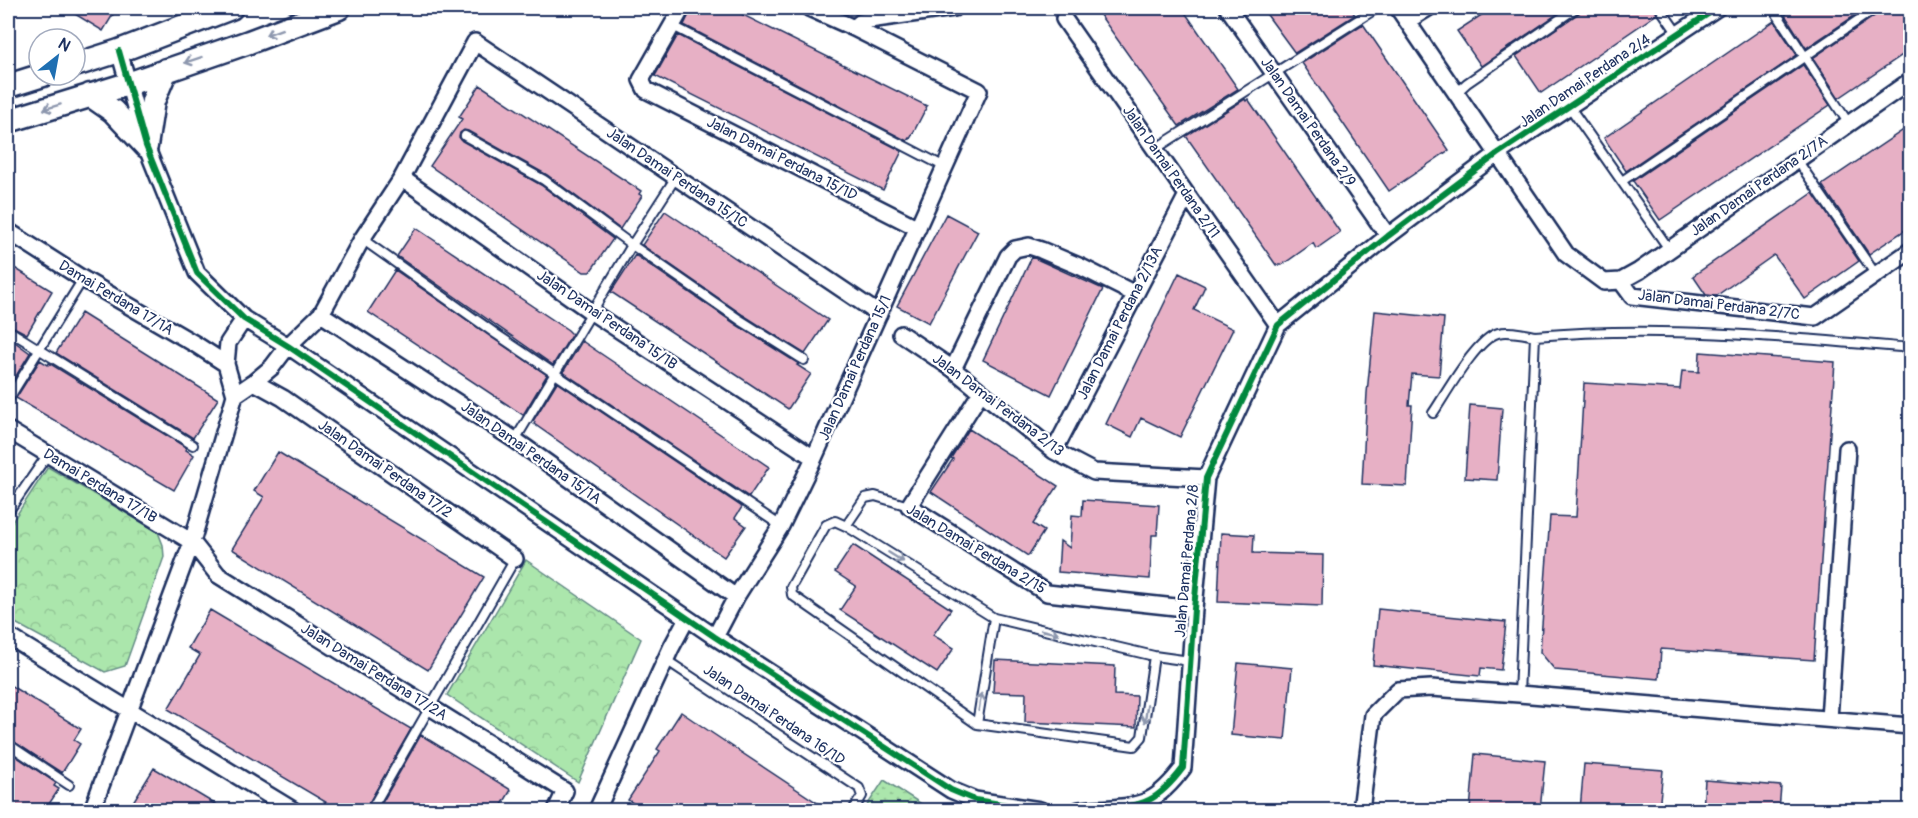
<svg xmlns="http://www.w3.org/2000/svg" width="1918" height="818" viewBox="0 0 1918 818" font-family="Pangolin,sans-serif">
	<defs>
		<pattern id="grass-dots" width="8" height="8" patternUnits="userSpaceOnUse" patternTransform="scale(1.5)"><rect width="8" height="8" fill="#abe6ac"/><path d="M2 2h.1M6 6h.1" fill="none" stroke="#93c696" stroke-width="1.8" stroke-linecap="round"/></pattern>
		<pattern id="park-crowns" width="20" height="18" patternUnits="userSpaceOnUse" patternTransform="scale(1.5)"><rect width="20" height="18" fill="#abe6ac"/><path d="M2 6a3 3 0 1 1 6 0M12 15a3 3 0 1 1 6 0" fill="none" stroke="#93c696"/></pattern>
	</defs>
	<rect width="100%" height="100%" fill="#fff"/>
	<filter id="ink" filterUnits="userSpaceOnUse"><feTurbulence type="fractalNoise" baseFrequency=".0167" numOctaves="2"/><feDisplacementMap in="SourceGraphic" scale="12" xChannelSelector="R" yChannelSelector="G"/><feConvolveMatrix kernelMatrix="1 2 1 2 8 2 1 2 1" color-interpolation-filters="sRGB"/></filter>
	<g filter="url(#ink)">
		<path fill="url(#grass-dots)" stroke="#638a85" stroke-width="1.5" d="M884 780 931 810H864Z"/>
		<path fill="url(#park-crowns)" stroke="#638a85" stroke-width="1.5" d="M48 467 158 532 163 545 164 557 125 666 105 672 8 619V528Z
			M526 560 641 639 578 782 447 695Z"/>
		<path fill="#e7b0c5" stroke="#1b2f5e" stroke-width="1.5" d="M65 8H117L103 31Z
			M692 8H729L927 106 910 139 909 138 907 141 684 25Z
			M1095 8H1182L1238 89 1179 126Z
			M1262 8H1350L1355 15 1295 53Z
			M1492 8H1566L1481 66 1457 31Z
			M1582 8H1654L1657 14 1541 93 1516 56 1579 13Z
			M1795 8H1866L1806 48 1785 15Z
			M1882 8H1911V49L1839 98 1813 58 1879 13Z
			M1774 21 1797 55 1626 171 1604 138Z
			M1363 24 1449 150 1389 191 1302 63Z
			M678 35 902 151 883 190 655 76Z
			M1803 65 1830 105 1660 220 1633 181Z
			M480 85 641 191 639 194 642 196 620 229 547 175 468 131 464 130 460 133 459 137 462 141 541 185 613 239 590 272H584L430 166 462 119 459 117Z
			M1245 99 1246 101 1248 99 1340 232 1316 249 1313 243 1282 265H1276L1186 136Z
			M1911 125V226L1869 254 1822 185Z
			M1813 193 1859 261 1805 299 1774 255 1716 296 1706 295 1693 276Z
			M665 211 828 320 805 354 743 315 642 245Z
			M946 214 978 231 929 323 897 306Z
			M416 228 568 330 572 334 553 365 397 256Z
			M635 255 737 325 799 364 797 365 811 374 788 409 611 292Z
			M1032 257 1103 289 1051 395 983 360Z
			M8 264 52 291 27 334 8 324Z
			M395 270 547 375 523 415 368 312Z
			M1179 273 1205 286 1194 310 1233 329 1180 437 1141 418 1132 437 1106 424Z
			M1375 311 1444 318 1439 376 1412 374 1409 405H1412L1407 486 1362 484 1367 393Z
			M81 313 218 399 193 438 56 353Z
			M8 337 30 353 8 389Z
			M582 341 769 467 749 497 563 372Z
			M1700 352 1835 362 1814 660 1661 649 1659 679 1555 670 1540 652 1550 516 1576 517 1584 383 1680 389 1682 371 1699 372Z
			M40 360 48 365 49 363 187 448 186 450 194 455 174 490 16 398Z
			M557 382 742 507 735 518 746 526 724 557 534 424 535 422 533 421Z
			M1470 405 1502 408 1497 480 1465 478Z
			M969 429 1058 486 1033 524 1044 531 1028 556 931 492 953 459 951 458Z
			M278 452 484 577 428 670 232 549 264 497 254 491Z
			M1083 500 1159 505 1157 535H1152L1150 579 1058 572 1060 541 1070 548 1072 515 1082 516Z
			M1221 533 1254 535 1253 553 1323 555 1322 606 1218 602Z
			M853 545 951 609 933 635 954 648 937 673 840 610 856 586 835 572Z
			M1378 609 1506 622 1501 670 1481 668 1480 676 1373 665Z
			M210 610 411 729 365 810H339L168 709 200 655 188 648Z
			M995 660 1115 666 1114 695 1137 696 1136 727 1025 722 1026 693 993 692Z
			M1238 663 1292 668 1285 740 1231 735Z
			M8 684 81 729 74 740 80 744 62 773 8 738Z
			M681 712 712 733 828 810H644L628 800 660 751 657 749Z
			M421 735 511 790 499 810H378Z
			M8 751 56 783 54 786 59 789 45 810H8Z
			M1475 754 1545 761 1540 810H1470Z
			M1584 764 1663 770 1659 810H1580Z
			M154 768 183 785 225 810H128Z
			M1705 780 1781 786 1779 810H1703Z"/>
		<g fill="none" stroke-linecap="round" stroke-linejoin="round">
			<g stroke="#1b2f5e" stroke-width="12">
				<path id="lane" d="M1660 8 1678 34
					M1773 8 1849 124
					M673 26 945 167
					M1456 93 1467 83 1576 8
					M1569 106 1669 249
					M465 136 544 180 632 245 740 320 804 360
					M1155 149 1377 8
					M1797 160 1876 275
					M1622 181 1876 8
					M362 239 496 334 781 526
					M8 330 193 445
					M8 400 83 279
					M1433 413C1446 394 1476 339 1498 333 1509 330 1524 334 1535 336
					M515 440 632 245 676 177
					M8 512 48 454
					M846 526 865 498 875 496 909 506
					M994 618 977 724 1134 746 1142 737 1154 656
					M666 660 859 788 862 796 853 810
					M1519 694 1535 336C1660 325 1786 337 1910 348
					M977 724 792 595 791 587 826 525 835 521 846 526 994 618 1154 656 1190 661
					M8 744 69 785
					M371 810 515 559"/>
			</g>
			<g stroke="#1b2f5e" stroke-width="20">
				<path id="street" d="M682 8 641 80 646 90 918 228
					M1228 8 1388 236
					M1398 8 1566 254 1604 282 1621 281 1639 271 1910 81
					M1064 19 1278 325
					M1407 21 1428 8
					M854 28 861 22 869 20 954 8
					M119 51 146 146 197 273 244 319 288 346 715 637 951 790 975 800 1040 810
					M402 178 593 313 814 458
					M8 231 83 279 195 344 226 364
					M1621 281 1632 296 1815 317 1910 251
					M321 314 515 440 736 597
					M901 334 953 369 1054 451 1094 472 1206 478
					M953 369 1008 256 1015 249 1029 246 1041 250 1081 267 1135 294
					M254 382 283 398 515 559
					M981 392 909 506 1047 593 1194 609
					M235 395 254 382 272 367 288 346 321 314 362 239 402 178 475 42 879 314
					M8 430 192 542 218 575 565 791 556 810
					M1054 451 1187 195
					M8 636 293 810
					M715 637 736 597 781 526 814 458 979 91 854 28 809 8
					M1829 719 1847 449
					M92 810 192 542 235 395 226 364 228 343 244 319
					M597 810 671 648 687 618
					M1079 810C1099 808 1132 809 1149 800 1163 793 1174 780 1183 768L1194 609 1206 478 1278 325 1388 236 1497 154 1717 8
					M1361 810 1373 715 1398 690 1431 688 1519 694 1910 726"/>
			</g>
			<g stroke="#1b2f5e" stroke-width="27">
				<path id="secondary" d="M75 65 119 51 231 8
					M8 86 43 75
					M90 95 113 111 146 146
					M8 121 128 84 249 42 339 8
					M146 146 153 101 166 70"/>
			</g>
			<use href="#lane" stroke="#fff" stroke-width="8"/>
			<use href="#street" stroke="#fff" stroke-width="15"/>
			<use href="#secondary" stroke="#fff" stroke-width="22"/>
			<g stroke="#fff" stroke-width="10">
				<path id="cycleway" d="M119 51 146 146 197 273 244 319 288 346 715 637 951 790 975 800 1040 810
					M1079 810C1099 808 1132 809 1149 800 1163 793 1174 780 1183 768L1194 609 1206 478 1278 325 1388 236 1497 154 1717 8"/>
			</g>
			<use href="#cycleway" stroke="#00873e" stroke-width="6"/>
		</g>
		<defs><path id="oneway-shaft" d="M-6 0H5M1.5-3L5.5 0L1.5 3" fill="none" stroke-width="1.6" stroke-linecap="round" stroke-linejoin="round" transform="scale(1.5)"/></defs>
		<g stroke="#8d97ae">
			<use href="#oneway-shaft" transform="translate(274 32) rotate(159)"/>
			<use href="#oneway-shaft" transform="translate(193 60) rotate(161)"/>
			<use href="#oneway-shaft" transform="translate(52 107) rotate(163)"/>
			<use href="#oneway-shaft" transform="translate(896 557) rotate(32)"/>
			<use href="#oneway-shaft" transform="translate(1050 632) rotate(13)"/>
			<use href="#oneway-shaft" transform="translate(980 702) rotate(-81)"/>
			<use href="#oneway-shaft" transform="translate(1146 714) rotate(98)"/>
		</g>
	</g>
	<g text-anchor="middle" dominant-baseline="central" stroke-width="4.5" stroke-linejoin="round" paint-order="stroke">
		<g font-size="15" fill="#1b2f5e" stroke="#fff">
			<text transform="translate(1585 81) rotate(-34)">Jalan Damai Perdana 2/4</text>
			<text transform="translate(1308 122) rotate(55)">Jalan Damai Perdana 2/9</text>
			<text transform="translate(782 159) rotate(27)">Jalan Damai Perdana 15/1D</text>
			<text transform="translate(1171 172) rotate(55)">Jalan Damai Perdana 2/11</text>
			<text transform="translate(677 178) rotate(34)">Jalan Damai Perdana 15/1C</text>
			<text transform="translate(1759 186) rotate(-35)">Jalan Damai Perdana 2/7A</text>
			<text transform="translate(116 298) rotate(31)">Damai Perdana 17/1A</text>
			<text transform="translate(1719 305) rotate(7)">Jalan Damai Perdana 2/7C</text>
			<text transform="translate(607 320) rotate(34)">Jalan Damai Perdana 15/1B</text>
			<text transform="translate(1120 323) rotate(-63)">Jalan Damai Perdana 2/13A</text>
			<text transform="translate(855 368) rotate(-66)">Jalan Damai Perdana 15/1</text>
			<text transform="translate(998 405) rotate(37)">Jalan Damai Perdana 2/13</text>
			<text transform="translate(531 453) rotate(35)">Jalan Damai Perdana 15/1A</text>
			<text transform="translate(385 469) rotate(35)">Jalan Damai Perdana 17/2</text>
			<text transform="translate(100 486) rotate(31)">Damai Perdana 17/1B</text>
			<text transform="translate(976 549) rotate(31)">Jalan Damai Perdana 2/15</text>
			<text transform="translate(1187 561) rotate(-85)">Jalan Damai Perdana 2/8</text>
			<text transform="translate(374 672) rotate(32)">Jalan Damai Perdana 17/2A</text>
			<text transform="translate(774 715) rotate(34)">Jalan Damai Perdana 16/1D</text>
		</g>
	</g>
	<rect width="1918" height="818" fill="none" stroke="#fff" stroke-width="30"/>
	<rect x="15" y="15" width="1888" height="788" fill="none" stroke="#1b2f5e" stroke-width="2" filter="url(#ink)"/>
	<g transform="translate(57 57) rotate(31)"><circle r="28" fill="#ffffff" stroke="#a4acbf" stroke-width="1.5"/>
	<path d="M0-4.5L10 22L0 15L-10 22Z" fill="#1f6fb2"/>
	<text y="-9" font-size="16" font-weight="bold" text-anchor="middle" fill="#1b2f5e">N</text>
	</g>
</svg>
